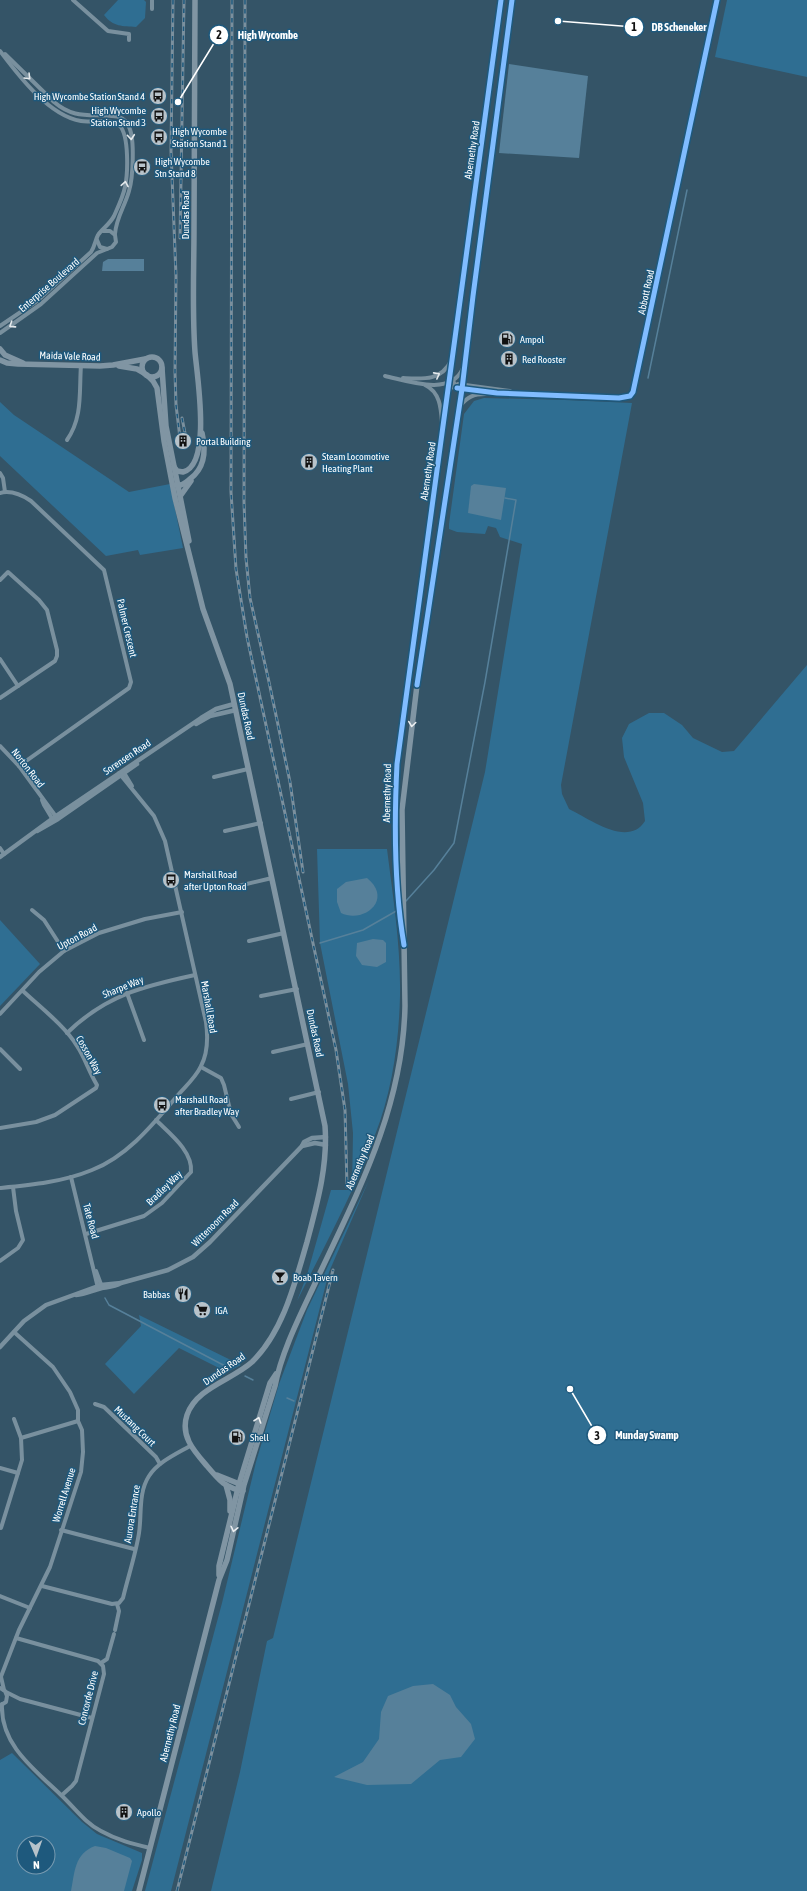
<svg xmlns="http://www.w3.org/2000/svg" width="807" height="1891" font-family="'Asap Condensed',sans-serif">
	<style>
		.green { fill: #2f6e92; fill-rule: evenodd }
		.water { fill: #56809a }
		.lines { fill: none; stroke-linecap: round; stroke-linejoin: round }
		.stream { stroke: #56809a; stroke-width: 1.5 }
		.minor { stroke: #79909e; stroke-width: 4 }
		.tertiary { stroke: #79909e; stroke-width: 4.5 }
		.secondary { stroke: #8095a3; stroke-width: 5.5 }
		.rail-casing { stroke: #7b909e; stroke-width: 3 }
		.rail { stroke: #1e597d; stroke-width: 1.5; stroke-dasharray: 4.5; stroke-linecap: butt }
		.cycleway-casing { stroke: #1e597d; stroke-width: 8 }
		.cycleway { stroke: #80bcff; stroke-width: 5 }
		.oneway { stroke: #e4e9ec }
		.oneway2 { stroke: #eceff1 }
		.labels { text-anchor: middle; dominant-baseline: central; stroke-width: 3; stroke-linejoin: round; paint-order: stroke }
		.poi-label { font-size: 10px; fill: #fff; stroke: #1e597d; text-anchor: start }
		.street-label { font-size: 10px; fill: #fff; stroke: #1e597d }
		.leader { fill: none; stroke: #fff; stroke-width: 1.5 }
		.callout-dot { fill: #fff; stroke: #1e597d; stroke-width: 1.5 }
		.mark-label { font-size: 12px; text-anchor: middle; font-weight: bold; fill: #111 }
		.callout-label { font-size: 11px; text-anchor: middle; font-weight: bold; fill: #fff; stroke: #1e597d; stroke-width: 3; stroke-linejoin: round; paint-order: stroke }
	</style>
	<rect width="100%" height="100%" fill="#345467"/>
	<g class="green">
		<path d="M118,0H144L146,2L145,18L136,27C123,26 113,27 104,15Z"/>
		<path d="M727,0H807V77L715,57Z"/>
		<path d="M484,398L565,400L632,403L561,785L562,794L569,809C590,819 628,848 645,821L643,803L624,757L622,738L629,724L649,713H664L682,725L693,738L722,752L734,751L807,665V1891H211L240,1772L267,1641L273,1638L485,772L522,544L500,537L496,528L488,526L485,534L457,532L449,529V524L464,414L474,401Z"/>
		<path d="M0,402L14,415L129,492L170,484L183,548L140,555L138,550L106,556L0,456Z"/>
		<path d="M317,849H387C393,897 401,947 400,996C399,1042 392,1092 375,1135C354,1192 324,1247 297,1301L307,1275L331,1190H352L353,1133L348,1084L320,943Z"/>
		<path d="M0,920L40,964L0,1006Z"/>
		<path d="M369,1180L329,1272L171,1891H145L222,1603L256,1462L279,1384L307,1310Z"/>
		<path d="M139,1315L241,1365L227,1372L179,1348L134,1394L105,1364L141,1326Z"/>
		<path d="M12,1753L82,1822L97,1834L142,1853V1860L132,1891H0V1760ZM24,1843H48V1867H24Z"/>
	</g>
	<g class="water">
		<path d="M509,64L588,76L579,158L499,153Z"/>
		<path d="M108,259H144V271H102L103,262Z"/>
		<path d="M474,484L506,488L501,520L468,513L471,486Z"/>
		<path d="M367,878C394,900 363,924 341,913L337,902V889L346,882Z"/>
		<path d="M373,939L383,940L386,943V962L377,967L362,965L356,956L357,943Z"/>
		<path d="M433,1684L450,1695L456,1707L471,1724L475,1739L461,1757L440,1760L411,1784L367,1785L334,1777L363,1762L379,1739L381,1712L388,1696L413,1686Z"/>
		<path d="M95,1846L106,1848L130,1858L132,1861L124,1891H71C75,1872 74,1854 95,1846Z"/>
	</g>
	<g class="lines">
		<g class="stream">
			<path d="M648,378L687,190"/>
			<path d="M406,901L434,870L454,843L485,682L516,500L505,498"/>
			<path d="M320,943L363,930L398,910"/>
			<path d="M105,1298L109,1305L227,1367"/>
			<path d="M245,1376L253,1380"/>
			<path d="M287,1398L294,1401"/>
		</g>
		<g class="minor">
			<path d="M73,0L108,31L129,34V40"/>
			<path d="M152,9V0"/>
			<path d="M0,51C18,75 49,116 81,121C93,123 110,117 120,126C129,136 128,173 125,187C123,197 118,207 114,216C110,224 102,229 98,235C95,241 95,246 91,252L37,301L0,326"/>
			<path d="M5,54L54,102C74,119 89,114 112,116C120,116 126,120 129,127C135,139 133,178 129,191C125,206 116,218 115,234"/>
			<path d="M97,240L100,247L107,249"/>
			<path d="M0,333L41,304L97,253L112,247L116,242L115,235L110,231H103"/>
			<path d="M385,376C408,381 451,397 463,368"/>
			<path d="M451,376L455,385L462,389L497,393L619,398L630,396L633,392L717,0"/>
			<path d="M403,378C423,379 441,381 451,361"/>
			<path d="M425,385C440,392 441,408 442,423"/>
			<path d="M448,391L452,387L458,384L510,391"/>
			<path d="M460,406C467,397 474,394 485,394"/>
			<path d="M67,440C83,417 79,392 81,365"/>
			<path d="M0,473L3,478L5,492"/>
			<path d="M0,493C11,490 22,495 31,501L104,570L131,682L129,688L19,766"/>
			<path d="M0,580L8,572L39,600L47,610L57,650V656L55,661L0,698"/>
			<path d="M0,659L18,686"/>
			<path d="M0,746L19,766L57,818"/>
			<path d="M123,771L132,786"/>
			<path d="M214,777L248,769"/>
			<path d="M42,800L44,805L53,820"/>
			<path d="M225,831L261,823"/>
			<path d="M0,848L4,854"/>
			<path d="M238,886L272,878"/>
			<path d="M32,910L44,920L64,951"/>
			<path d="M249,941L284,933"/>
			<path d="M127,993L144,1040"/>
			<path d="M261,996L297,989"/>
			<path d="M0,1014L39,972L64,951L99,933L145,919L182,912"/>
			<path d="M67,1033C106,995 144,986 195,975"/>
			<path d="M0,1049L20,1069"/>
			<path d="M273,1052L308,1044"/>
			<path d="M201,1067L221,1078L224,1085L231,1114L239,1127"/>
			<path d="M291,1099L319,1092"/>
			<path d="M0,1128L36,1122L55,1115L96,1088L97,1085C89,1072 85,1058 77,1046C65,1026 40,1007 23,991"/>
			<path d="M71,1177L98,1288"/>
			<path d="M0,1188C31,1185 63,1182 92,1170C128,1156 154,1123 178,1095C186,1086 196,1077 201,1066C208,1053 208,1037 206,1022L165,841L154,816L119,773"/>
			<path d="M86,1234L144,1216L162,1203L191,1172C193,1151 169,1133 156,1120"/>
			<path d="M0,1261L18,1248L23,1240L16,1211L13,1187"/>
			<path d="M96,1271L102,1287"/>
			<path d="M95,1404L104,1407L156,1457L160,1464"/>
			<path d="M21,1438L78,1421"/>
			<path d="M0,1468L18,1473"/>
			<path d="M1,1528L22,1460L21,1438L14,1419"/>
			<path d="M61,1530L134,1549"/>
			<path d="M42,1586L112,1604L119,1603L123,1598C128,1577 136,1553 139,1533C142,1514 138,1493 149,1476C158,1462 176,1454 190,1446"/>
			<path d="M0,1596L30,1608"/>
			<path d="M115,1630L119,1611L117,1604"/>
			<path d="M16,1638L98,1661L103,1666L104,1674L76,1781L72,1786L62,1795"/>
			<path d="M101,1663L107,1659L114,1634"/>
			<path d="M1,1677L4,1690"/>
			<path d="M0,1679L19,1630L50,1567L81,1472L83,1452L82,1430L78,1421V1410L70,1392L53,1367L14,1332"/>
			<path d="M0,1688L5,1691L7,1696L6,1702L1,1705"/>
			<path d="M6,1692L20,1699L92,1718"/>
			<path d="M2,1704C0,1745 35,1770 61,1795C74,1807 85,1823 101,1831C117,1840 133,1844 150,1848"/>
		</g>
		<g class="tertiary">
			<path d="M196,724L210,716L236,710"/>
			<path d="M37,831L58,819L137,764"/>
			<path d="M0,857L56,816L201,718L216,709L234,704"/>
			<path d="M302,1146L315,1143L326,1145"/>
			<path d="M76,1295C86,1294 93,1290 102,1288C109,1287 115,1287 121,1283L168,1270L193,1257L210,1242L302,1146L304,1142L312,1138L326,1137"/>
			<path d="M0,1347L24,1321L46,1305L101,1285L121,1283"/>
		</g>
		<g class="secondary">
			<path d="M0,349L5,355L23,363"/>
			<circle cx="152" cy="367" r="10"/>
			<path d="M0,360L7,363L18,364L100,366L113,365L145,359"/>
			<path d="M119,366L137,369L144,373"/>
			<path d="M162,368L166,426L189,541"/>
			<path d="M147,375L153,381L157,388L164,441L175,498L203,609L230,684L325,1126C328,1166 317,1204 307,1242C295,1283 283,1332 252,1362C232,1380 196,1388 187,1415C180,1436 194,1451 207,1466C212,1472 217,1478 223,1483C229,1487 237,1490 243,1491"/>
			<path d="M174,467L177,471L183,472C212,465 197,376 195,352C192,311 194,269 194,228C194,152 195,76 195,0"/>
			<path d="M176,485C182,486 185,483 190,479C205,468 206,450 202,433"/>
			<path d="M181,495L191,481"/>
			<path d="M402,935L400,922L395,810L397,764L501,0"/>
			<path d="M217,1475L242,1485"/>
			<path d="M226,1485L230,1500V1511"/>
			<path d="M219,1575V1566L239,1484L270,1383L276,1374"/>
			<path d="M139,1891L219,1580L227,1560L244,1485L275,1386C282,1349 303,1310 318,1277C360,1188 403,1106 405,1006L402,810L417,685L462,389L473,296L512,0"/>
		</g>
		<g class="rail-casing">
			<g id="rail">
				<path d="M173,0L171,151L176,276L175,372L176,405L180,438"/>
				<path d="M232,0L231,492L236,569L247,637L336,1050L345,1110L347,1187"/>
				<path d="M245,0L244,502L246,558L250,598L269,682L290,782L303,872"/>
				<path d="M180,238L184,0"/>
				<path d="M182,418L186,438"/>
				<path d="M177,1891L333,1270"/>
			</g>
		</g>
		<use href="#rail" class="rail"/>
		<g class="cycleway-casing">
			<g id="cycleway">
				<path d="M457,388L497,393L619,398L630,396L633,392L717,0"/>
				<path d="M417,685L462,389L473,296L512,0"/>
				<path d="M404,945C394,887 394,824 397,764L501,0"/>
			</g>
		</g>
		<use href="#cycleway" class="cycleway"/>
	</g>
	<defs><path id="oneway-chevron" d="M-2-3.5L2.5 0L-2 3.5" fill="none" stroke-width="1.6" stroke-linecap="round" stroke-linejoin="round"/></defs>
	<g class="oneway">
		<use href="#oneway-chevron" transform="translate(28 77) rotate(45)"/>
		<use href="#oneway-chevron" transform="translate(131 137) rotate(85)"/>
		<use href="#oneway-chevron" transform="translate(125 184) rotate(-80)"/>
		<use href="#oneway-chevron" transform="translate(12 325) rotate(147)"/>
		<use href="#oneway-chevron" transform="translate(437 375) rotate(-28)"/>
	</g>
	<g class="oneway2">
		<use href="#oneway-chevron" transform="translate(412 724) rotate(98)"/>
		<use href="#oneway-chevron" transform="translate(258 1420) rotate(-71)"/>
		<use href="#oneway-chevron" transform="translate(234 1529) rotate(103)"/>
	</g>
	<defs>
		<g id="bus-disc" transform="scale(0.9)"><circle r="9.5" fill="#b8c3ca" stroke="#1e597d"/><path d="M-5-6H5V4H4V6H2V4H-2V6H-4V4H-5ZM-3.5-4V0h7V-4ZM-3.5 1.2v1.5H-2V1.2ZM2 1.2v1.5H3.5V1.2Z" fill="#111"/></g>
		<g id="fuel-disc" transform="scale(0.9)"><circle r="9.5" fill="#b8c3ca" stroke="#1e597d"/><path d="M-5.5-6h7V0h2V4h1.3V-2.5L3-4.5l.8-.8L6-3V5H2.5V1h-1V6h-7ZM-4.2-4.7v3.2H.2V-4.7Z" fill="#111"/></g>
		<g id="building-disc" transform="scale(0.9)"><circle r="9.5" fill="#b8c3ca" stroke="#1e597d"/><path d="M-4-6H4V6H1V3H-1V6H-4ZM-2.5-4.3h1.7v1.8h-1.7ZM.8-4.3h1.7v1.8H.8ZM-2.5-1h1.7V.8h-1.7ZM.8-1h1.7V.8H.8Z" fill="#111"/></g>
		<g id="bar-disc" transform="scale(0.9)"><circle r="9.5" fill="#b8c3ca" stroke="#1e597d"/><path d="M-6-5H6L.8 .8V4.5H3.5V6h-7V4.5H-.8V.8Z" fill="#111"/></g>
		<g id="restaurant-disc" transform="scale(0.9)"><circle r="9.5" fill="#b8c3ca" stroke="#1e597d"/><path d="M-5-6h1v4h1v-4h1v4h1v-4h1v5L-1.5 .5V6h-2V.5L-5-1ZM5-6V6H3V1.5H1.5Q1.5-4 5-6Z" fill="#111"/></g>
		<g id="supermarket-disc" transform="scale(0.9)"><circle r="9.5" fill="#b8c3ca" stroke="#1e597d"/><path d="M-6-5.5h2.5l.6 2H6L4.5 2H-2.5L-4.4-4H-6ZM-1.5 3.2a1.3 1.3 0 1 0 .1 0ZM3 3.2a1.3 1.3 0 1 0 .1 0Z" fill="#111"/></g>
	</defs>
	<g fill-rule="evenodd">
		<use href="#bus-disc" x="158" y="96"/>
		<use href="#bus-disc" x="159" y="116"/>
		<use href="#bus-disc" x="159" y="137"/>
		<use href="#bus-disc" x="142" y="167"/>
		<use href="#fuel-disc" x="507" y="339"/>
		<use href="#building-disc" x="509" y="359"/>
		<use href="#building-disc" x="183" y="441"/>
		<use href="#building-disc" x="309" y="462"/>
		<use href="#bus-disc" x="171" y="880"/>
		<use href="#bus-disc" x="162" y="1105"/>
		<use href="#bar-disc" x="280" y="1277"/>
		<use href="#restaurant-disc" x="183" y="1294"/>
		<use href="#supermarket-disc" x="202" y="1310"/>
		<use href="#fuel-disc" x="237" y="1437"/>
		<use href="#building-disc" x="124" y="1812"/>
	</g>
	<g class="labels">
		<g class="poi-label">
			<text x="145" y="96" text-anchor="end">High Wycombe Station Stand 4</text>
			<text x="146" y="110" text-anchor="end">High Wycombe<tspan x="146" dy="12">Station Stand 3</tspan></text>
			<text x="172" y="131">High Wycombe<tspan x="172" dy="12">Station Stand 1</tspan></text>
			<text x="155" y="161">High Wycombe<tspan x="155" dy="12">Stn Stand 8</tspan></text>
			<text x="520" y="339">Ampol</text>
			<text x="522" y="359">Red Rooster</text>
			<text x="196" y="441">Portal Building</text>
			<text x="322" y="456">Steam Locomotive<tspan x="322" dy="12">Heating Plant</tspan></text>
			<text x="184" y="874">Marshall Road<tspan x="184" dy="12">after Upton Road</tspan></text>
			<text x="175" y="1099">Marshall Road<tspan x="175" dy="12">after Bradley Way</tspan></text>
			<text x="293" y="1277">Boab Tavern</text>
			<text x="170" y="1294" text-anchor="end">Babbas</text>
			<text x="215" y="1310">IGA</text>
			<text x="250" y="1437">Shell</text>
			<text x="137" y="1812">Apollo</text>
		</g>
		<g class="street-label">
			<text transform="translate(472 150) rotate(-82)">Abernethy Road</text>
			<text transform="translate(185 215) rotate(-90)">Dundas Road</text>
			<text transform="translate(49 285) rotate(-41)">Enterprise Boulevard</text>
			<text transform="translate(646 292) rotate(-78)">Abbott Road</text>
			<text transform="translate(70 356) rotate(2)">Maida Vale Road</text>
			<text transform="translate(428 471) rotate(-82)">Abernethy Road</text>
			<text transform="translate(127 628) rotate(77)">Palmer Crescent</text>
			<text transform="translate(246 716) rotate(78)">Dundas Road</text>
			<text transform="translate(127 757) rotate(-34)">Sorensen Road</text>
			<text transform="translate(28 768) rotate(52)">Norton Road</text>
			<text transform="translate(387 793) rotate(-89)">Abernethy Road</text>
			<text transform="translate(77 937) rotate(-28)">Upton Road</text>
			<text transform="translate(123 987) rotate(-22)">Sharpe Way</text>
			<text transform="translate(209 1007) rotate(80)">Marshall Road</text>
			<text transform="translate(315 1033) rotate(78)">Dundas Road</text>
			<text transform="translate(89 1055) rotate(61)">Cosson Way</text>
			<text transform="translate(360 1162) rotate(-67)">Abernethy Road</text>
			<text transform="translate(164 1188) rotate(-44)">Bradley Way</text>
			<text transform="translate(91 1221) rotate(75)">Tate Road</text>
			<text transform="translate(215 1223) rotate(-45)">Wittenoom Road</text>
			<text transform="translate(224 1369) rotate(-35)">Dundas Road</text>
			<text transform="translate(135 1426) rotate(44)">Mustang Court</text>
			<text transform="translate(64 1495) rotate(-73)">Worrell Avenue</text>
			<text transform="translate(132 1514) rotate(-81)">Aurora Entrance</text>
			<text transform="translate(88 1698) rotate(-76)">Concorde Drive</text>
			<text transform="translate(170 1733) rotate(-76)">Abernethy Road</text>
		</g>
	</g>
	<path class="leader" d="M558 21L634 27M178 102L219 35M570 1389L597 1435"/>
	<g class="callout-dot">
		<circle cx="558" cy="21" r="4"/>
		<circle cx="178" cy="102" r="4"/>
		<circle cx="570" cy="1389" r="4"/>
		<circle cx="634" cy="27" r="10"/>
		<circle cx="219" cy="35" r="10"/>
		<circle cx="597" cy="1435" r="10"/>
	</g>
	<g class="mark-label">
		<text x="634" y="31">1</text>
		<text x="219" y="39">2</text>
		<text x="597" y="1440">3</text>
	</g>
	<g class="callout-label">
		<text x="679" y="31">DB Scheneker</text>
		<text x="268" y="39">High Wycombe</text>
		<text x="647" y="1439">Munday Swamp</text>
	</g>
	<g transform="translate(36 1855) rotate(178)"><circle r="19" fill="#1e597d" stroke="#789bb1"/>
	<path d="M0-3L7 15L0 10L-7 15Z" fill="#b8c3ca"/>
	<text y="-6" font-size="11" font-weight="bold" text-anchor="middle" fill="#ffffff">N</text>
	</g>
</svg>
